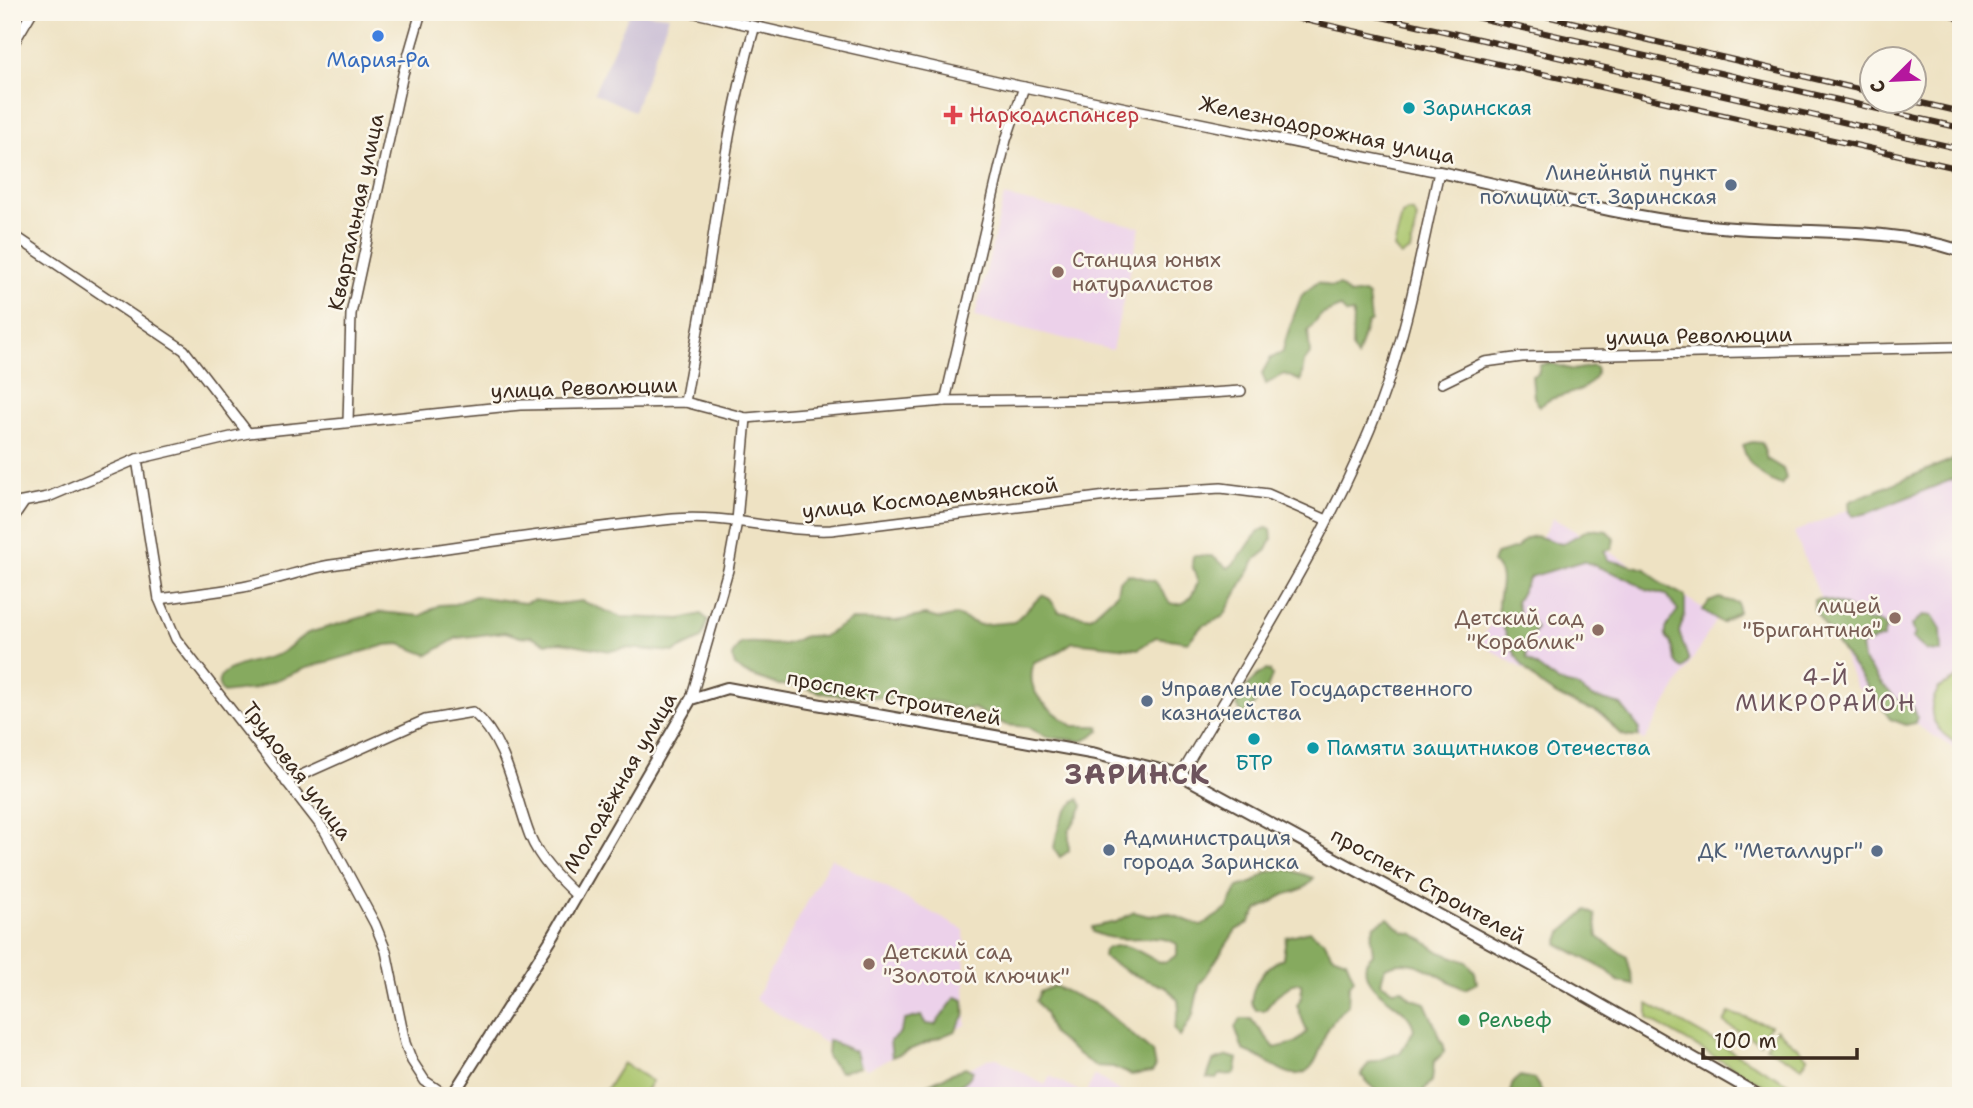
<svg xmlns="http://www.w3.org/2000/svg" width="1973" height="1108" font-family="'Shantell Sans',sans-serif">
	<style>
		.built { fill: #ecd1ea }
		.industrial { fill: #cbbfd5 }
		.green { fill: #a9c46a; stroke: #727744; stroke-width: 2 }
		.forest { fill: #86aa5e; stroke: #606a3e; stroke-width: 2 }
		.lines { fill: none; stroke-linecap: round; stroke-linejoin: round }
		.minor-casing { stroke: #564637; stroke-width: 12 }
		.tertiary-casing { stroke: #564637; stroke-width: 14 }
		.minor { stroke: #fff; stroke-width: 9 }
		.tertiary { stroke: #fff; stroke-width: 10 }
		.rail-casing { stroke: #3b2a1e; stroke-width: 6 }
		.rail { stroke: #fbf7ec; stroke-width: 3.5; stroke-dasharray: 10; stroke-linecap: butt }
		.shop-dot { fill: #3f7fe0; stroke: #fbf7ec; stroke-width: 2.5 }
		.culture-dot { fill: #0f9aa8; stroke: #fbf7ec; stroke-width: 2.5 }
		.health-dot { fill: #e0444e; stroke: #fbf7ec; stroke-width: 2.5 }
		.service-dot { fill: #5c6f8a; stroke: #fbf7ec; stroke-width: 2.5 }
		.education-dot { fill: #8d6e63; stroke: #fbf7ec; stroke-width: 2.5 }
		.leisure-dot { fill: #2e9e5b; stroke: #fbf7ec; stroke-width: 2.5 }
		.labels { text-anchor: middle; dominant-baseline: central; stroke-width: 5; stroke-linejoin: round; paint-order: stroke }
		.shop-label { font-size: 21px; fill: #366cbe; stroke: #fbf7ec }
		.culture-label { font-size: 21px; fill: #0d838f; stroke: #fbf7ec; text-anchor: start }
		.health-label { font-size: 21px; fill: #be3a42; stroke: #fbf7ec; text-anchor: start }
		.street-label { font-size: 21px; fill: #3b2a1e; stroke: #fbf7ec }
		.service-label { font-size: 21px; fill: #4e5e75; stroke: #fbf7ec; text-anchor: end }
		.education-label { font-size: 21px; fill: #785e54; stroke: #fbf7ec; text-anchor: start }
		.leisure-label { font-size: 21px; fill: #27864d; stroke: #fbf7ec; text-anchor: start }
		.neighbourhood-label { font-size: 23px; letter-spacing: 2px; fill: #6e545d; stroke: #fbf7ec }
		.district-label { font-size: 28px; font-weight: bold; letter-spacing: 2px; fill: #6e545d; stroke: #fbf7ec }
	</style>
	<rect width="100%" height="100%" fill="#fbf7ec"/>
	<filter id="ink" filterUnits="userSpaceOnUse"><feTurbulence type="fractalNoise" baseFrequency=".0143" numOctaves="2"/><feDisplacementMap in="SourceGraphic" scale="14" xChannelSelector="R" yChannelSelector="G"/><feConvolveMatrix kernelMatrix="1 2 1 2 8 2 1 2 1" color-interpolation-filters="sRGB"/></filter>
	<filter id="wash" filterUnits="userSpaceOnUse"><feTurbulence type="fractalNoise" baseFrequency=".00686" numOctaves="4" result="noise"/><feDisplacementMap in="SourceGraphic" scale="28" xChannelSelector="R" yChannelSelector="G"/><feGaussianBlur stdDeviation="1.57" result="paint"/><feColorMatrix in="noise" values="0 0 0 0 0 0 0 0 0 0 0 0 0 0 0 0 0 1.4 0 .05"/><feComposite in="paint" operator="in"/></filter>
	<g filter="url(#wash)">
		<rect width="100%" height="100%" fill="#eee2c3"/>
		<g class="built">
			<path d="M1004,196L1140,227L1112,350L975,317Z"/>
			<path d="M1961,463V753L1856,687L1794,532Z"/>
			<path d="M1553,518L1718,617L1644,741L1479,643Z"/>
			<path d="M831,858L964,930L966,1025L867,1069L755,999Z"/>
			<path d="M997,1058L1045,1085L1050,1076L1085,1094L1095,1075L1127,1096H911L988,1059Z"/>
		</g>
		<path class="industrial" d="M630,12L669,16L634,111L594,93Z"/>
		<g class="green">
			<path d="M1407,211L1413,212L1417,218L1410,251L1401,256L1394,248L1402,215Z"/>
			<path d="M1961,676V746C1937,733 1922,715 1939,688Z"/>
			<path d="M1648,1004L1807,1094V1096H1783L1648,1019Z"/>
			<path d="M1729,1013L1770,1025L1760,1043L1724,1023Z"/>
			<path d="M1776,1029L1808,1057L1802,1067L1766,1047Z"/>
			<path d="M623,1063L652,1081L643,1096H609L604,1093Z"/>
		</g>
		<g class="forest">
			<path d="M1318,282L1332,287L1339,285L1350,295L1364,293L1368,296L1371,321L1367,324L1357,357L1352,349L1353,313L1347,314L1340,307L1321,315L1308,331L1310,354L1304,362L1301,381L1284,374L1266,384L1262,373L1270,359L1283,352C1283,342 1297,308 1301,297C1303,292 1313,287 1318,282Z"/>
			<path d="M1550,363L1573,370L1593,366L1597,369C1595,389 1569,394 1554,398C1548,399 1545,404 1539,406L1534,397L1532,376L1538,374L1540,365Z"/>
			<path d="M1752,442L1762,443L1767,459L1783,469L1786,478L1781,485C1764,479 1745,464 1743,445Z"/>
			<path d="M1961,456V476L1868,513L1853,516L1850,513L1849,502L1853,500Z"/>
			<path d="M1266,528L1271,529L1272,539L1267,550L1256,559L1223,617L1202,626L1188,642L1156,637L1138,649L1073,642L1055,654L1034,662C1023,694 1049,709 1073,726H1098L1100,731L1082,741L1047,737L1028,727L1006,725L973,708L958,709L940,702L827,694L799,686L778,685L745,673L735,666L732,656L740,644C756,640 769,646 785,644C802,641 796,633 822,637L851,620L896,621L925,615L940,619L956,615L980,625L1014,622L1042,595L1050,599L1059,612L1091,617L1117,593L1119,581L1128,574L1155,581L1170,603C1187,608 1193,595 1198,582L1192,565L1193,556H1212L1228,568C1246,557 1250,534 1266,528Z"/>
			<path d="M1589,529L1607,531L1614,539L1612,549L1604,551L1608,560L1646,569L1660,583L1685,596V614L1679,632L1689,661L1683,669C1671,661 1676,656 1672,645C1671,639 1667,641 1666,635C1664,626 1673,617 1678,610L1666,595L1646,590L1629,579L1583,561L1530,577L1516,602L1521,620L1530,619L1536,628L1532,636L1524,641L1527,659L1558,682L1576,686L1592,697L1621,705L1639,728L1638,737C1611,739 1614,717 1595,711C1552,698 1521,677 1506,634C1503,626 1498,616 1498,608C1497,591 1508,578 1493,563L1496,554L1517,548C1530,527 1544,540 1562,544Z"/>
			<path d="M475,596L524,603L534,600L558,604L582,601L621,617L681,619L701,614L708,620L701,639L674,652L625,648L610,651L562,642L546,643L531,636L520,637L505,632L457,638L428,655L400,644L386,645L306,668L253,689L223,693C201,665 269,661 281,653C291,647 297,639 308,633L380,612L420,616L439,605L455,604Z"/>
			<path d="M1719,598L1738,603V612L1722,623L1703,610L1709,602Z"/>
			<path d="M1820,599C1839,602 1852,608 1866,621L1876,620L1886,627L1883,638L1861,645L1863,660L1881,683L1896,699L1913,708L1917,717L1915,723L1906,725L1890,719L1814,610V600Z"/>
			<path d="M1923,615L1933,616L1941,629L1942,652L1927,651L1912,638L1915,635L1912,625Z"/>
			<path d="M1266,670L1270,671L1272,676L1266,691L1243,717L1237,705C1243,691 1252,677 1266,670Z"/>
			<path d="M1079,799L1083,806L1069,831V851L1060,857L1054,848C1057,829 1062,809 1079,799Z"/>
			<path d="M1287,869L1314,878C1306,890 1296,891 1284,895C1275,899 1269,906 1258,909L1249,923L1236,930L1199,986L1193,1015L1180,1037L1174,1029L1179,1009L1178,1000L1167,988L1130,973L1103,957L1104,950C1130,937 1141,957 1164,963L1177,955V944C1153,930 1123,947 1093,932L1092,927L1116,922L1134,912L1149,916L1168,913L1201,926L1227,909L1238,887L1254,882L1267,872Z"/>
			<path d="M1587,910L1595,915L1598,937L1627,957L1634,985L1619,982L1608,971L1558,944L1562,932Z"/>
			<path d="M1388,918L1404,932L1414,934L1440,952L1467,962L1475,972L1477,983L1465,989C1437,978 1416,953 1385,967L1381,983L1393,990L1402,989L1410,998L1425,1003L1444,1046V1052L1434,1062L1432,1081L1424,1090V1096H1381L1361,1075L1369,1063L1400,1053L1414,1030C1410,1001 1359,995 1366,962L1373,954L1371,937L1374,926Z"/>
			<path d="M1309,931L1324,941L1332,955L1346,960L1354,979L1349,986L1348,1005C1339,1012 1330,1024 1325,1035C1320,1049 1315,1077 1293,1074C1279,1072 1260,1055 1243,1050L1235,1027L1241,1019H1251L1275,1048L1295,1043L1307,1032L1297,1005L1302,996L1301,984L1296,982L1278,994L1265,1010H1256L1251,1002C1254,980 1264,968 1283,958L1286,937Z"/>
			<path d="M1054,986L1099,1006L1152,1052L1155,1068L1152,1072L1131,1075L1113,1067L1094,1066L1052,1034L1045,1013L1036,1001L1040,992Z"/>
			<path d="M956,997L964,1000L965,1015L955,1031L892,1057L890,1041L899,1034L905,1020L921,1016L926,1024L935,1025Z"/>
			<path d="M828,1040L856,1052L860,1067L840,1072L827,1057Z"/>
			<path d="M1228,1056L1238,1059L1235,1074L1220,1075L1216,1079L1207,1078L1213,1061Z"/>
			<path d="M965,1067L973,1071C965,1093 923,1096 903,1096Z"/>
			<path d="M1520,1076L1534,1079L1545,1096H1509L1513,1082Z"/>
		</g>
	</g>
	<g filter="url(#ink)">
		<g class="lines">
			<g class="minor-casing">
				<g id="minor">
					<path d="M691,12L1019,86L1439,172C1421,250 1408,330 1380,404C1330,535 1251,654 1181,775"/>
					<path d="M12,46L32,12"/>
					<path d="M12,234L184,350L248,433"/>
					<path d="M1442,383L1485,362L1522,357L1961,347"/>
					<path d="M945,401L1006,140L1024,87"/>
					<path d="M685,402C693,356 702,311 709,265C721,184 731,107 754,29"/>
					<path d="M348,422L351,314L403,74L421,12"/>
					<path d="M137,459L159,599L176,639L325,831L375,924L386,951L405,1043L412,1061L425,1081L447,1096"/>
					<path d="M12,504L48,497L137,459L248,433L520,405L685,402L746,418L945,401L1115,399L1241,391"/>
					<path d="M12,520L23,504"/>
					<path d="M159,599C187,595 216,592 243,587C273,581 301,570 331,565C445,548 558,531 673,519C726,514 778,532 831,530L1123,494L1221,488L1268,494L1327,520"/>
					<path d="M691,699L728,570L737,521L746,418"/>
					<path d="M286,782L425,720L473,712C508,742 514,795 530,836C540,860 558,878 577,896"/>
				</g>
			</g>
			<g class="tertiary-casing">
				<g id="tertiary">
					<path d="M1439,172C1526,190 1613,215 1701,225C1787,236 1878,223 1961,251"/>
					<path d="M452,1096L554,935L691,699L727,688L1096,754L1181,775L1535,967L1760,1096"/>
				</g>
			</g>
			<use href="#minor" class="minor"/>
			<use href="#tertiary" class="tertiary"/>
			<g class="rail-casing">
				<g id="rail">
					<path d="M1270,12L1961,169"/>
					<path d="M1360,12L1961,149"/>
					<path d="M1453,12L1961,128"/>
					<path d="M1529,12L1871,92"/>
					<path d="M1946,12L1961,20"/>
					<path d="M1913,101L1961,112"/>
				</g>
			</g>
			<use href="#rail" class="rail"/>
		</g>
	</g>
	<circle class="shop-dot" cx="378" cy="36" r="7"/>
	<g class="culture-dot">
		<circle cx="1409" cy="108" r="7"/>
		<circle cx="1254" cy="739" r="7"/>
		<circle cx="1313" cy="748" r="7"/>
	</g>
	<path class="health-dot" d="M949.5 104.5h7v7h7v7h-7v7h-7v-7h-7v-7h7z"/>
	<g class="service-dot">
		<circle cx="1731" cy="185" r="7"/>
		<circle cx="1147" cy="701" r="7"/>
		<circle cx="1109" cy="850" r="7"/>
		<circle cx="1877" cy="851" r="7"/>
	</g>
	<g class="education-dot">
		<circle cx="1058" cy="272" r="7"/>
		<circle cx="1895" cy="618" r="7"/>
		<circle cx="1598" cy="630" r="7"/>
		<circle cx="869" cy="964" r="7"/>
	</g>
	<circle class="leisure-dot" cx="1464" cy="1020" r="7"/>
	<g class="labels">
		<g class="shop-label">
			<text x="378" y="60">Мария-Ра</text>
		</g>
		<g class="culture-label">
			<text x="1423" y="108">Заринская</text>
			<text x="1327" y="748">Памяти защитников Отечества</text>
			<text x="1254" y="763" text-anchor="middle">БТР</text>
		</g>
		<g class="health-label">
			<text x="969" y="115">Наркодиспансер</text>
		</g>
		<g class="street-label">
			<text transform="translate(1327 130) rotate(12)">Железнодорожная улица</text>
			<text transform="translate(356 212) rotate(-78)">Квартальная улица</text>
			<text transform="translate(1699 336) rotate(-1)">улица Революции</text>
			<text transform="translate(584 388) rotate(-2)">улица Революции</text>
			<text transform="translate(930 498) rotate(-6)">улица Космодемьянской</text>
			<text transform="translate(894 698) rotate(11)">проспект Строителей</text>
			<text transform="translate(297 771) rotate(53)">Трудовая улица</text>
			<text transform="translate(620 783) rotate(-60)">Молодёжная улица</text>
			<text transform="translate(1428 886) rotate(29)">проспект Строителей</text>
		</g>
		<g class="service-label">
			<text x="1717" y="173">Линейный пункт<tspan x="1717" dy="24">полиции ст. Заринская</tspan></text>
			<text x="1161" y="689" text-anchor="start">Управление Государственного<tspan x="1161" dy="24">казначейства</tspan></text>
			<text x="1123" y="838" text-anchor="start">Администрация<tspan x="1123" dy="24">города Заринска</tspan></text>
			<text x="1863" y="851">ДК "Металлург"</text>
		</g>
		<g class="education-label">
			<text x="1072" y="260">Станция юных<tspan x="1072" dy="24">натуралистов</tspan></text>
			<text x="1881" y="606" text-anchor="end">лицей<tspan x="1881" dy="24">"Бригантина"</tspan></text>
			<text x="1584" y="618" text-anchor="end">Детский сад<tspan x="1584" dy="24">"Кораблик"</tspan></text>
			<text x="883" y="952">Детский сад<tspan x="883" dy="24">"Золотой ключик"</tspan></text>
		</g>
		<g class="leisure-label">
			<text x="1478" y="1020">Рельеф</text>
		</g>
		<g class="neighbourhood-label">
			<text x="1826" y="677">4-Й<tspan x="1826" dy="26">МИКРОРАЙОН</tspan></text>
		</g>
		<g class="district-label">
			<text x="1138" y="774">ЗАРИНСК</text>
		</g>
	</g>
	<rect width="1973" height="1108" fill="none" stroke="#fbf7ec" stroke-width="42"/>
	<g transform="translate(1893 80) rotate(246)"><circle r="33" fill="#fbf7ec" stroke="#aea59a" stroke-width="2"/>
	<path d="M0-5L12 26L0 18L-12 26Z" fill="#b5179e"/>
	<text y="-10" font-size="19" font-weight="bold" text-anchor="middle" fill="#3b2a1e">С</text>
	</g>
	<path d="M1703 1048v10h154v-10" fill="none" stroke="#3b2a1e" stroke-width="3.5"/>
	<text x="1714" y="1048" font-size="21" fill="#3b2a1e" stroke="#fbf7ec" stroke-width="5" paint-order="stroke">100 m</text>
</svg>
